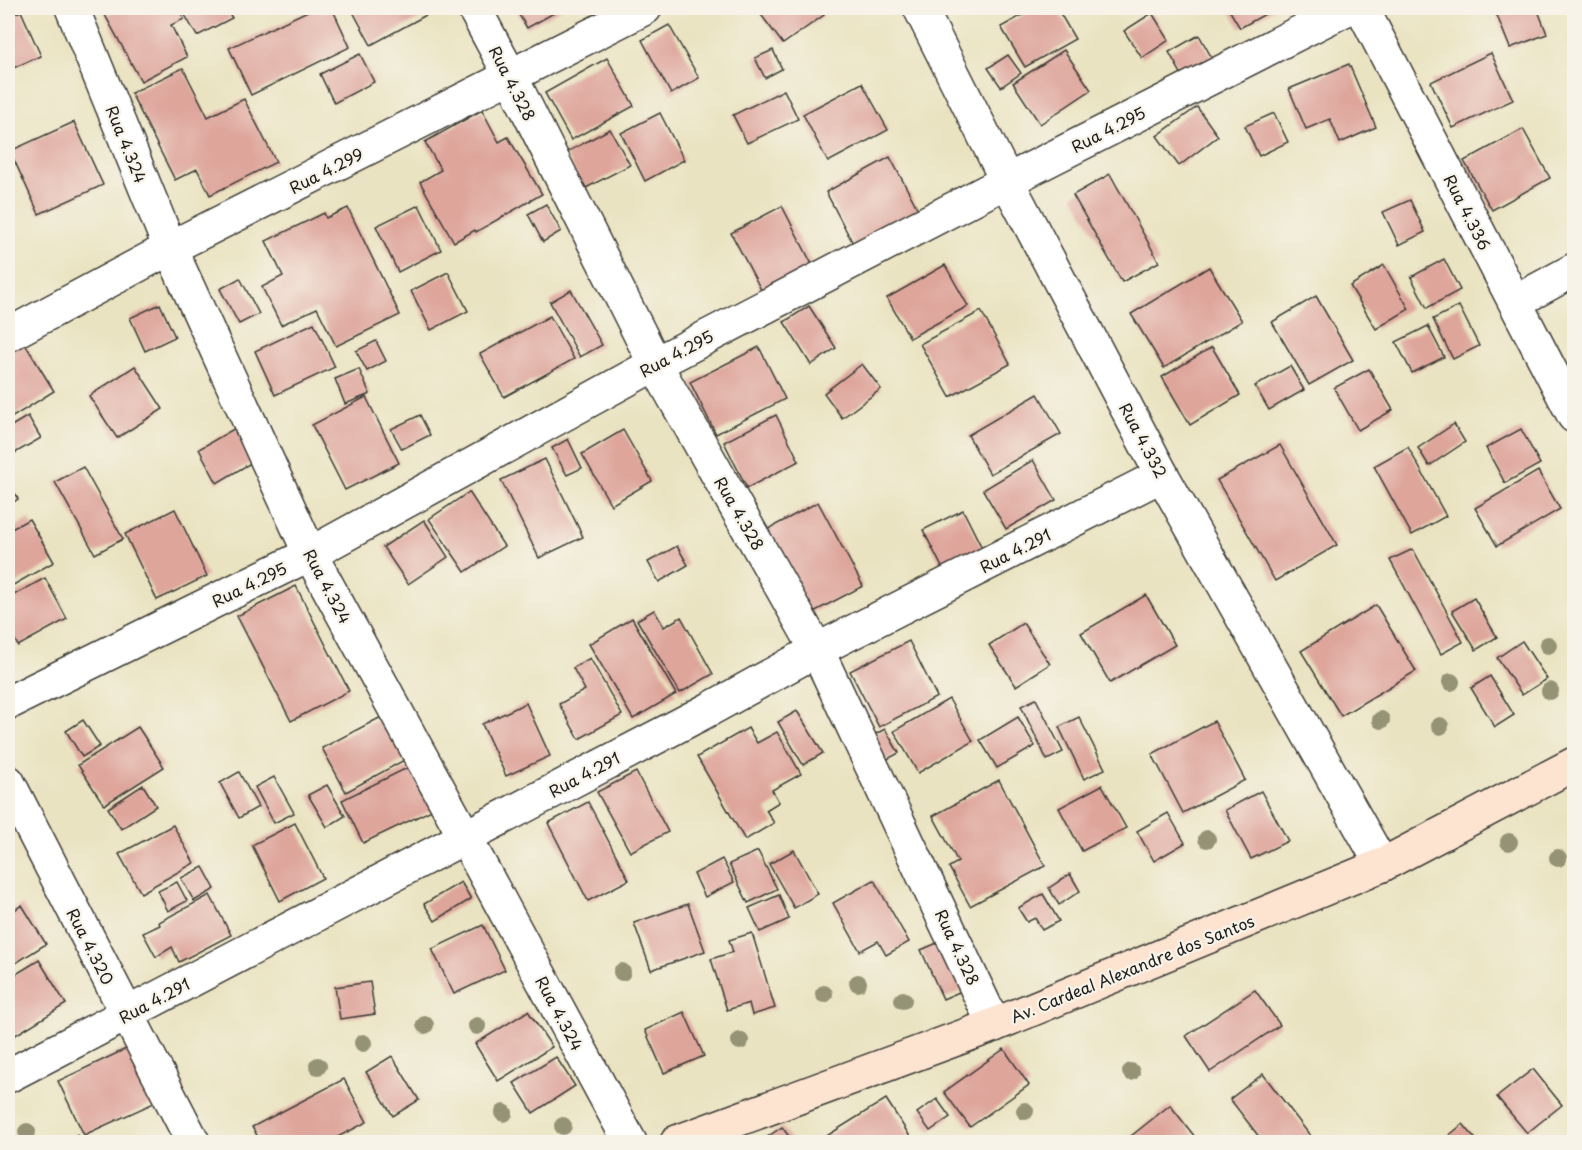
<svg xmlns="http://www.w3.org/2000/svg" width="1582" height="1150" font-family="'Playpen Sans',sans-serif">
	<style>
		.building { fill: #dea59b }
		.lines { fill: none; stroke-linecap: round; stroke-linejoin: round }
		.street-casing { stroke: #3b3a35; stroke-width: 36 }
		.secondary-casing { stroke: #3b3a35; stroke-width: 36 }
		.street { stroke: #fff; stroke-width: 33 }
		.secondary { stroke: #fde4d1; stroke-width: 33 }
		.tree { fill: #949375 }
		.labels { text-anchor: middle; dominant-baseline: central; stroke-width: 4.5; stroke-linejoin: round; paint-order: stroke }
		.street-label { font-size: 16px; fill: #1c1c1c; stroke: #f7f3e8 }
	</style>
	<rect width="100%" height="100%" fill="#f7f3e8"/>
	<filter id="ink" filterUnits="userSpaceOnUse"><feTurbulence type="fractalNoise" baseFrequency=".0167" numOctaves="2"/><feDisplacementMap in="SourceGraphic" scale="12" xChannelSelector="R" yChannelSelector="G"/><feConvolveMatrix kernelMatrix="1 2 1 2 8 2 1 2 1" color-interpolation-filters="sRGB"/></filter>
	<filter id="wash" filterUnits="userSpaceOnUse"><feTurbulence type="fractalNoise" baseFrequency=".008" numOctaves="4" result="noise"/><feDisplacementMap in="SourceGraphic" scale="24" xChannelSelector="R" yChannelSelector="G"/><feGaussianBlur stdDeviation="1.35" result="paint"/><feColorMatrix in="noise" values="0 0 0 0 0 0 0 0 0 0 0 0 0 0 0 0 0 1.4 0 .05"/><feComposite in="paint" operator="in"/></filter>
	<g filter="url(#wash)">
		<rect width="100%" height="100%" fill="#eae3c1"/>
		<g id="blocks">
			<g class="building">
				<path d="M120,8H178L184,19L171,25L187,57L141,81L105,15Z"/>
				<path d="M181,8H226L232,18L197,36Z"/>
				<path d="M314,8H332L350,47L251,95L229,48Z"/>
				<path d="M351,8H439L371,45Z"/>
				<path d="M515,8H563L527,28Z"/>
				<path d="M756,8H819L824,15L783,44Z"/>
				<path d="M1035,8H1057L1075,39L1025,67L1001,27Z"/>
				<path d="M1228,8H1276L1240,28Z"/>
				<path d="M1494,8H1537L1547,34L1510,48Z"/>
				<path d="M21,11L41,56L8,70V16Z"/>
				<path d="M1152,13L1169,40L1142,58L1124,31Z"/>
				<path d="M669,25L699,78L671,94L642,40Z"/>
				<path d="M1199,35L1213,60L1183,77L1169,52Z"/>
				<path d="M773,50L782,69L765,78L755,58Z"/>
				<path d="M1064,50L1091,90L1040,124L1013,83Z"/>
				<path d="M1491,53L1513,100L1453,128L1431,82Z"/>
				<path d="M360,54L374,82L334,103L320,74Z"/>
				<path d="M1008,55L1021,73L1001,87L988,68Z"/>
				<path d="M607,58L634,106L571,140L545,93Z"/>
				<path d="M1349,64L1376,127L1340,143L1330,119L1306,129L1289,89Z"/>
				<path d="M183,68L208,117L244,99L276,162L210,195L197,169L175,180L131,93Z"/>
				<path d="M862,83L888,130L828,162L803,114Z"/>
				<path d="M784,90L798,119L747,143L733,115Z"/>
				<path d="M1197,107L1218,136L1179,166L1157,136Z"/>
				<path d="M482,110L499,142L508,137L542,194L476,232L475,230L454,242L420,182L441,170L425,142Z"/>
				<path d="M660,113L684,160L645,181L621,133Z"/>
				<path d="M1274,113L1288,142L1259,156L1245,126Z"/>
				<path d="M74,122L103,185L39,214L10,151Z"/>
				<path d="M610,129L630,165L584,189L565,153Z"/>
				<path d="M1523,129L1550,178L1492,210L1464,161Z"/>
				<path d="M890,157L921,215L856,249L826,192Z"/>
				<path d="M1110,174L1159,262L1122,282L1073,195Z"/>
				<path d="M1410,200L1425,232L1399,245L1383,212Z"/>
				<path d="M546,204L561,231L543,242L528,214Z"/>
				<path d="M419,205L441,250L398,272L376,226Z"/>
				<path d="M782,206L817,274L767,301L731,233Z"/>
				<path d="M348,208L400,315L336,346L317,308L281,325L262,287L283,276L266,241L324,213L326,218Z"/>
				<path d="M1444,259L1460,290L1427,308L1411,277Z"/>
				<path d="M945,265L968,306L910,338L887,298Z"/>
				<path d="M1384,265L1409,309L1376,329L1350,286Z"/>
				<path d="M1209,267L1242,321L1164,368L1131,314Z"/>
				<path d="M448,272L468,311L431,330L411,291Z"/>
				<path d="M240,278L259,314L239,324L220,289Z"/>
				<path d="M571,290L602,345L580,357L550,302Z"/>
				<path d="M1316,296L1353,360L1309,385L1272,322Z"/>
				<path d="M160,304L175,337L145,351L130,318Z"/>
				<path d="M809,306L836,348L811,365L784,322Z"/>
				<path d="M1459,306L1479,346L1453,359L1433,319Z"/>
				<path d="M981,311L1010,364L950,397L920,344Z"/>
				<path d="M550,316L574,359L504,397L480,354Z"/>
				<path d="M314,323L335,367L275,395L255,351Z"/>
				<path d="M1428,326L1444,357L1412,373L1396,342Z"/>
				<path d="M22,339L54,391L8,420V348Z"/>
				<path d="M376,341L386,361L367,371L356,351Z"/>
				<path d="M759,347L785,399L716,434L690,382Z"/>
				<path d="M1212,347L1240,395L1190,425L1162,377Z"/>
				<path d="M862,364L881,389L842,418L824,393Z"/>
				<path d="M135,366L163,409L117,438L89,396Z"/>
				<path d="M1290,366L1304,390L1269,410L1255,386Z"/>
				<path d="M359,369L370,394L345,404L335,379Z"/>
				<path d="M1369,369L1393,410L1358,430L1334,388Z"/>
				<path d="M1038,394L1061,434L990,474L968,435Z"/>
				<path d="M366,397L399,463L345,490L312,425Z"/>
				<path d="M420,415L430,435L402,449L391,429Z"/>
				<path d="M776,415L799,461L747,488L724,442Z"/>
				<path d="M28,416L41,438L8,457V428Z"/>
				<path d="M1454,424L1465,442L1429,466L1418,448Z"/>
				<path d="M237,427L256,460L217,483L199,449Z"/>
				<path d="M1521,429L1540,464L1505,483L1486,448Z"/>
				<path d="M623,430L652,481L611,505L582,454Z"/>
				<path d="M568,439L582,468L567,475L552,448Z"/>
				<path d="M1280,445L1337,545L1275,581L1217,480Z"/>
				<path d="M1408,447L1446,516L1412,535L1374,466Z"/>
				<path d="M545,459L583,537L539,558L501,480Z"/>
				<path d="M1033,460L1056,500L1006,529L983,490Z"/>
				<path d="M83,467L123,539L95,554L55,482Z"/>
				<path d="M1538,471L1560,509L1497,546L1475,508Z"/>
				<path d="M8,482L18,499L8,506Z"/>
				<path d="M469,492L504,546L465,572L429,519Z"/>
				<path d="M818,502L863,586L804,617L759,534Z"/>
				<path d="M175,509L207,576L157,600L125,534Z"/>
				<path d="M963,510L985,554L945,573L923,530Z"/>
				<path d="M29,519L54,562L8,588V531Z"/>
				<path d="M424,520L448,557L408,584L383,547Z"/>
				<path d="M677,546L688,565L659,582L648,562Z"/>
				<path d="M1413,549L1463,642L1441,654L1390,560Z"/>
				<path d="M45,578L67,619L18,646L8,625V598Z"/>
				<path d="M296,586L349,691L291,721L237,616Z"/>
				<path d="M1146,595L1175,645L1110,683L1081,633Z"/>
				<path d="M1474,598L1497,637L1476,650L1452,611Z"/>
				<path d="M1376,605L1416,671L1341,716L1301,651Z"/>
				<path d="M654,610L664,627L681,617L713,674L680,693L637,620Z"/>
				<path d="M632,618L676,694L633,719L589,644Z"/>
				<path d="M1023,623L1050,664L1016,686L989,645Z"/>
				<path d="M909,641L937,697L879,727L850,671Z"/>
				<path d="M1522,641L1547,679L1522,695L1497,658Z"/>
				<path d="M590,658L622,715L579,739L559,704L585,690L573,668Z"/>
				<path d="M1490,676L1514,715L1495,727L1471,688Z"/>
				<path d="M949,699L973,741L918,773L894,731Z"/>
				<path d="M1036,699L1063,752L1047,760L1021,706Z"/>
				<path d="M526,703L550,756L506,776L482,724Z"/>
				<path d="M797,711L823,753L803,765L778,722Z"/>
				<path d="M385,715L408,758L346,792L322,748Z"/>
				<path d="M1018,717L1035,746L997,768L980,740Z"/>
				<path d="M1079,717L1105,769L1084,779L1059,727Z"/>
				<path d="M83,720L100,746L82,757L66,731Z"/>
				<path d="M1214,721L1245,780L1183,813L1152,754Z"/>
				<path d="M138,727L164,767L104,805L78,765Z"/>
				<path d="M748,728L757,743L777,732L801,774L772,790L779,802L766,810L774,823L745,840L697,757Z"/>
				<path d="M885,729L899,753L884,761L870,737Z"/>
				<path d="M413,765L434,809L363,843L342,800Z"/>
				<path d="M239,772L258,807L239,818L220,783Z"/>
				<path d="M636,772L668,832L630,852L597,792Z"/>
				<path d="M274,777L294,813L274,823L255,787Z"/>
				<path d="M999,780L1045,866L970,906L949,867L958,862L933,816Z"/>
				<path d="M143,785L156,806L121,829L108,808Z"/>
				<path d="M327,785L345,816L327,827L308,795Z"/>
				<path d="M1102,785L1126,828L1082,851L1059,808Z"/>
				<path d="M1261,791L1288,841L1251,859L1225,810Z"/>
				<path d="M588,802L629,880L588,901L548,823Z"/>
				<path d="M1168,813L1185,843L1154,861L1137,831Z"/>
				<path d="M295,823L323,878L280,901L252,845Z"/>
				<path d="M173,825L194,863L141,893L119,854Z"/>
				<path d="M794,850L818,894L794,908L769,864Z"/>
				<path d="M758,851L777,889L748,903L729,864Z"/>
				<path d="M722,859L734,882L705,897L694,874Z"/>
				<path d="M203,867L215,889L194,901L181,878Z"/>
				<path d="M1070,874L1080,891L1059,905L1049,888Z"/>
				<path d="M874,880L909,942L886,955L878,941L860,951L833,903Z"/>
				<path d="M177,882L187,901L168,911L158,891Z"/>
				<path d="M461,882L471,899L435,921L424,904Z"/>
				<path d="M1043,894L1059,921L1042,930L1035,918L1027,922L1018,908Z"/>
				<path d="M210,895L231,935L179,962L172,947L156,957L143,933L160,925L159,922Z"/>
				<path d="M779,895L789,919L760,932L749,908Z"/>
				<path d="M688,904L705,951L651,970L634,923Z"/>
				<path d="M22,905L46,944L8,968V914Z"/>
				<path d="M483,925L505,970L454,994L432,949Z"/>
				<path d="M752,933L775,1008L752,1015L749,1003L727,1010L711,959L733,952L729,940Z"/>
				<path d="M944,940L966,989L943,999L921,950Z"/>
				<path d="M39,960L66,1004L14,1036L8,1026V979Z"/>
				<path d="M370,982L375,1014L340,1019L335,987Z"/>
				<path d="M1255,990L1280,1025L1210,1072L1186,1036Z"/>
				<path d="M528,1011L552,1047L498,1081L475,1044Z"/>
				<path d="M684,1012L704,1056L664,1073L645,1030Z"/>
				<path d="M128,1048L154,1103L84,1135L58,1081Z"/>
				<path d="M1004,1049L1029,1085L970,1127L944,1092Z"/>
				<path d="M392,1056L419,1100L393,1116L366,1072Z"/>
				<path d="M556,1057L575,1086L533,1113L514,1083Z"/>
				<path d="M1533,1069L1562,1105L1527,1133L1497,1097Z"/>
				<path d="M1263,1074L1315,1142H1263L1230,1099Z"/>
				<path d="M344,1079L367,1122L328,1142H261L252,1127Z"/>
				<path d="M886,1099L913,1141L817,1142Z"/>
				<path d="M937,1099L950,1117L930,1131L917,1113Z"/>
				<path d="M1170,1105L1199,1142H1136L1131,1136Z"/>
				<path d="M1463,1124L1478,1142H1441Z"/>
				<path d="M782,1127L793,1142H760Z"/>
				<path d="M77,1135L81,1142H64Z"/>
			</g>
		</g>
	</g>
	<g filter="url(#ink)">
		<use href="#blocks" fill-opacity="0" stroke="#3b3a35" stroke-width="1.5"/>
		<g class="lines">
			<g class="street-casing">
				<g id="street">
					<path d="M72,8L170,248L310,554L465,837L630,1142"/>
					<path d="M474,8L511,77L655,364L817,650L994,1025"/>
					<path d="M920,8L1007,181L1162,475L1382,865"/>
					<path d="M1362,8L1574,416"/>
					<path d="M1515,302L1574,270"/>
					<path d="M8,335L170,248L645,8"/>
					<path d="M8,703L310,554L655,364L1007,181L1348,8"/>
					<path d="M8,782L193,1142"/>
					<path d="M8,1076L710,709L817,650L1162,475"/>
				</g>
			</g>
			<g class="secondary-casing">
				<path id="secondary" d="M677,1142L994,1025L1382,865L1574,764"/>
			</g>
			<use href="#street" class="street"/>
			<use href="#secondary" class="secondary"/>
		</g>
		<g class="tree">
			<circle cx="1548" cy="645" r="9"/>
			<circle cx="1451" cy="682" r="9"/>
			<circle cx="1550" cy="691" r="9"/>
			<circle cx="1381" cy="720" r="9"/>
			<circle cx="1440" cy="726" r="9"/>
			<circle cx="1207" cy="839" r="9"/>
			<circle cx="1509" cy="842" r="9"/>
			<circle cx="1558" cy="858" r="9"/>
			<circle cx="622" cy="972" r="9"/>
			<circle cx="858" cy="983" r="9"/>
			<circle cx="824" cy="994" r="9"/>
			<circle cx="903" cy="1000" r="9"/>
			<circle cx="425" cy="1025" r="9"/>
			<circle cx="477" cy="1026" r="9"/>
			<circle cx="740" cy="1041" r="9"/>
			<circle cx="363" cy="1043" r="9"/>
			<circle cx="318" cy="1066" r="9"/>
			<circle cx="1131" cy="1072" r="9"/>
			<circle cx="1025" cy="1111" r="9"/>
			<circle cx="504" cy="1113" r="9"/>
			<circle cx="563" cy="1126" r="9"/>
			<circle cx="27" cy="1132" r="9"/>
		</g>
	</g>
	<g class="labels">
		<g class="street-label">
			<text transform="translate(513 83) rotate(63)">Rua 4.328</text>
			<text transform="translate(1108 129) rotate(-27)">Rua 4.295</text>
			<text transform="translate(127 144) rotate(68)">Rua 4.324</text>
			<text transform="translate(326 170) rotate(-27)">Rua 4.299</text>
			<text transform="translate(1468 212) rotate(63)">Rua 4.336</text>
			<text transform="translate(676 353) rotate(-28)">Rua 4.295</text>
			<text transform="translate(1144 440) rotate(62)">Rua 4.332</text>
			<text transform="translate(740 513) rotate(60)">Rua 4.328</text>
			<text transform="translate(1015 550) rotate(-27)">Rua 4.291</text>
			<text transform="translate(249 584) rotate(-26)">Rua 4.295</text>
			<text transform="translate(328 586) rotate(62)">Rua 4.324</text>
			<text transform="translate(584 774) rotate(-28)">Rua 4.291</text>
			<text transform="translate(91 946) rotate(63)">Rua 4.320</text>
			<text transform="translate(958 947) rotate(65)">Rua 4.328</text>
			<text transform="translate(1132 968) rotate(-22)">Av. Cardeal Alexandre dos Santos</text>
			<text transform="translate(154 1000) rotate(-28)">Rua 4.291</text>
			<text transform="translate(560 1013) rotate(62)">Rua 4.324</text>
		</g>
	</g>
	<rect width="1582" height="1150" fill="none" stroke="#f7f3e8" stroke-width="30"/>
</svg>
